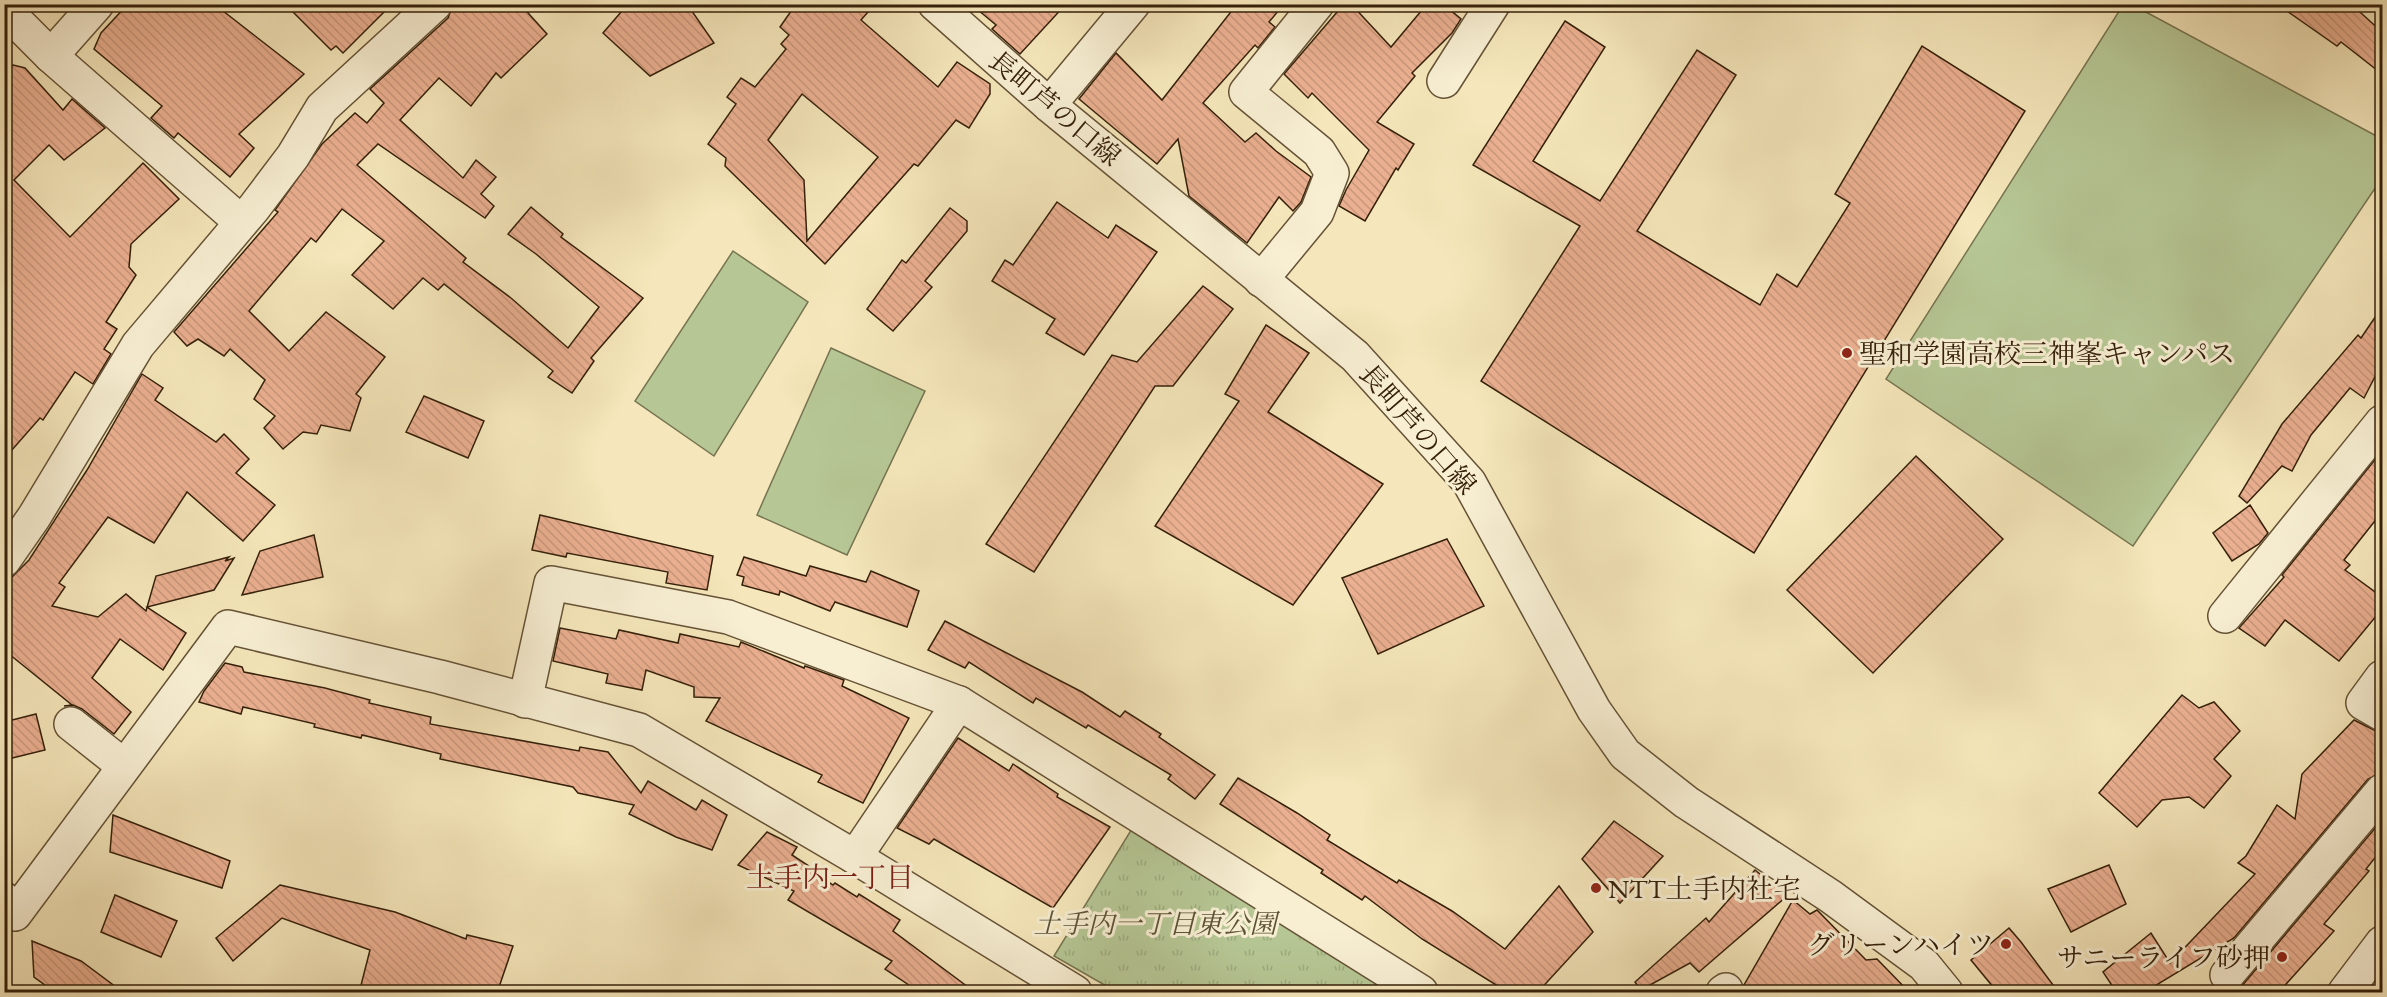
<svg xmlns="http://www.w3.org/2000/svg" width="2387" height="997" font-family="'EB Garamond','Noto Serif JP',serif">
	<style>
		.grass { fill: url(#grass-tufts); stroke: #767450; stroke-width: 1.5 }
		.pitch { fill: #b6c795; stroke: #767450; stroke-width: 1.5 }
		.building { fill: url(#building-back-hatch); stroke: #35200a; stroke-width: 1.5; fill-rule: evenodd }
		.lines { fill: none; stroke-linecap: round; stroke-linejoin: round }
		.street-casing { stroke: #655236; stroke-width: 36 }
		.street { stroke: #f8efd3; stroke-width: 33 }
		.poi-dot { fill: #8f2418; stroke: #f8efd3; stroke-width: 2 }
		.labels { text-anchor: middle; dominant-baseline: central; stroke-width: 6; stroke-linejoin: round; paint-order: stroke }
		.street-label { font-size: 27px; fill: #35200a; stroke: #f8efd3 }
		.poi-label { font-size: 27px; fill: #35200a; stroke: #f8efd3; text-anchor: start }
		.park-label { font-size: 27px; font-style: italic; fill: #5c5234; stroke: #f8efd3 }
		.neighbourhood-label { font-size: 28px; fill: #7a1f14; stroke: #f8efd3 }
	</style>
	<defs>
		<pattern id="grass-tufts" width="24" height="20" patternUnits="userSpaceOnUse" patternTransform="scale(1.5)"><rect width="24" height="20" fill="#b6c795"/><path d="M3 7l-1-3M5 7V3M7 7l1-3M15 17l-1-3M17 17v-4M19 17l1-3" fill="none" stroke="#9dab7f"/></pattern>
		<pattern id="building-back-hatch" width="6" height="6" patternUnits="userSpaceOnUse" patternTransform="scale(1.5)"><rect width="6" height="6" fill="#ebb091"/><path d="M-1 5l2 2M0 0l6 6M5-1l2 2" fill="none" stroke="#ca977c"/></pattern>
	</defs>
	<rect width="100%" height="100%" fill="#f5e7bb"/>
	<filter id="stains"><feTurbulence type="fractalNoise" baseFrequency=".00333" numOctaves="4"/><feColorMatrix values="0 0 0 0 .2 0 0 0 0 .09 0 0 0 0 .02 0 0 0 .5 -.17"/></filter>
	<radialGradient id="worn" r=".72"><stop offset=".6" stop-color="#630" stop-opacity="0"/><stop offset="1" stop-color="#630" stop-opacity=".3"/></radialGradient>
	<path class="grass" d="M1133,827L1396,992H1153L1108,987L1054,956Z"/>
	<g class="pitch">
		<path d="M2123,5H2133L2382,139V178L2133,546L1886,379Z"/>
		<path d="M733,251L808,302L714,456L635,401Z"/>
		<path d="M831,348L925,391L847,555L757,515Z"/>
	</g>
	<g class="building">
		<path d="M128,4H214L304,74L239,134L254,148L230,177L178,133L174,138L151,118L162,106L94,49L101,33Z"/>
		<path d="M285,4H392L343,53L336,46L331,50Z"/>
		<path d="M453,4H520L547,34L501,78L496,73L471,106L439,78L400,120L463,178L476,160L496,177L481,194L494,206L485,218L378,144L357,165L466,258L463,262L511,298L568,348L599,307L536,254L508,234L531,207L563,234L561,237L643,298L591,358L594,361L572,393L548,377L553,371L444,284L438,290L423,278L393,309L352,275L384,241L342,209L316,242L311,238L249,311L289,351L326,312L385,357L356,394L361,398L350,431L321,425L317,434L303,432L283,449L264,428L275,416L254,399L265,380L230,349L224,356L198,339L187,346L174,332L278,212L275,210L322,144L355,113L367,123L384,103L370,89L448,18Z"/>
		<path d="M628,4H687L714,43L650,76L603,33Z"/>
		<path d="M796,4H875L861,20L938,87L957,62L990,84V94L969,128L956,120L918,166L914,164L825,264L725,166L726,158L708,144L736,104L727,97L741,78L755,87L786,49L781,44L789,35L780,27ZM802,94L878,157L807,241L804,180L768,140Z"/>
		<path d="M971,4H1066L1020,54L992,29L996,25Z"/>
		<path d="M1237,4H1284L1269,22L1275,27L1258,48L1255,45L1203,103L1245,142L1256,133L1276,151L1311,177L1301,202L1293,211L1279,197L1247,243L1189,196L1178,139L1157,164L1079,99L1116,53L1162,100Z"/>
		<path d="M1344,4H1351L1391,47L1427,4H1443L1461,19L1452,33L1412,73L1415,76L1377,122L1414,144L1398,170L1396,168L1365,221L1339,206L1346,190L1369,150L1312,93L1308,98L1284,74Z"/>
		<path d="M2277,4H2351L2382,32V74L2341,42L2337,46Z"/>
		<path d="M1565,21L1605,47L1533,161L1600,201L1697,50L1736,75L1637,231L1760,305L1777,274L1797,287L1850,203L1835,194L1922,46L2025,111L1754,553L1481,381L1580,226L1473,165Z"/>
		<path d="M13,65L25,68L63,110L72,99L105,128L64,160L49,145L14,180L70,237L143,163L179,199L131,244L129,267L136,275L106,322L117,329L104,349L111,354L93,384L75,372L43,420L40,418L4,459V73Z"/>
		<path d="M1057,202L1108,238L1116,225L1157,252L1084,355L1046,333L1055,319L992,281L1005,260L1013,265Z"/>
		<path d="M950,208L967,221V231L925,281L932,287L893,331L867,309L902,260L906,263Z"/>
		<path d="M1203,286L1233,309L1173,386H1155L1034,572L986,544L1112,355L1137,362Z"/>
		<path d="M2382,307V363L2364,398L2350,388L2311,435L2292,471L2282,466L2247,503L2239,496L2282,424L2358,335L2361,338Z"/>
		<path d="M1266,325L1309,353L1268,412L1383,484L1293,605L1155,526L1239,401L1225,394Z"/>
		<path d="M142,374L163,388L155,400L216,442L224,434L249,459L236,473L275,505L243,541L187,492L154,543L108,517L59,583L65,587L52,606L98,617L126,594L146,611L156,576L229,557L225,561L234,558L214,590L147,607L186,633L163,670L120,639L92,678L131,712L114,734L82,709L73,705L64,706L72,705L4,650V578L12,577L29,560L87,470Z"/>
		<path d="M424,396L484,421L468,458L406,432Z"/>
		<path d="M2382,451V512L2344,560L2350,565L2345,570L2382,597V609L2339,661L2285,620L2265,646L2239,628L2284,577L2282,575Z"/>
		<path d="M1916,456L2003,539L1873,673L1787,590Z"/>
		<path d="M2250,505L2268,533L2259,544L2232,561L2213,533Z"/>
		<path d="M540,515L713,556L707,590L666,583L668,572L567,553L566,557L532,550Z"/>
		<path d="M314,535L323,577L242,595L260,551Z"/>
		<path d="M1447,539L1484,606L1378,654L1342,578Z"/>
		<path d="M744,557L806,576L810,566L866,582L871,571L919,591L907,627L835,602L830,611L780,591L779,595L742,585L744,577L737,575Z"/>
		<path d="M945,621L1082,692L1120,717L1125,711L1161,734L1159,737L1215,775L1195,799L1168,779L1171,775L1088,725L1086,728L1036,698L1033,703L969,662L965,668L928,650Z"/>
		<path d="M560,628L616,639L619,630L678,643L680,634L739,647L741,642L804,668L805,666L844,680L842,686L909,718L863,803L818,782L822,775L706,721L720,698L694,697V687L646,670L642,690L606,683L608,674L553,661Z"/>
		<path d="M225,663L242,667L244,672L325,688L370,700L369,703L431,717L430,724L579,751L580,747L608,752L641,793L648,781L696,810L702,800L727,815L712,850L676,837L629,814L634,805L578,793L573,787L440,759L441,754L362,735L361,738L314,727L315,724L243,707L241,714L199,702L204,691Z"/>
		<path d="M2182,695L2199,708L2214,702L2240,731L2214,759L2231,776L2204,808L2189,797L2162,800L2137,827L2099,793Z"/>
		<path d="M36,714L45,750L4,760V722Z"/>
		<path d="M2354,720L2382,734V773L2368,779L2234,938L2145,992L2133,988L2117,993L2103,972L2151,933L2170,963L2255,874L2238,863L2246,856L2277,805L2295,819L2302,774Z"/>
		<path d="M958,738L1009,771L1013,764L1058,794L1057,797L1110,827L1053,908L934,839L929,844L897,828Z"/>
		<path d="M1238,778L1297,813L1330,835L1327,840L1397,883L1399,880L1452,911L1505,949L1559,886L1593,932L1537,993H1509L1422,939L1365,896L1362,900L1321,873L1323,870L1220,804Z"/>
		<path d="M113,815L230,861L222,888L110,852Z"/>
		<path d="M2382,820V849L2366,869L2369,871L2324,924L2334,931L2278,993H2234L2241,987Z"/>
		<path d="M1614,821L1663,856L1620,903L1582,859Z"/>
		<path d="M767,832L797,847L792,855L824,876L823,878L833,885L835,883L857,897L859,894L900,920L893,931L976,993H921L885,969L892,961L788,900L794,891L738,865Z"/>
		<path d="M2109,865L2126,904L2071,932L2048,889Z"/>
		<path d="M1755,870L1787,896L1699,972L1690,963L1641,990L1635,982L1706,918L1709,922Z"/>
		<path d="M280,885L395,912L466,939L467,935L513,946L497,993H359L370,950L282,918L233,961L216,938Z"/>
		<path d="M115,895L177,921L161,957L101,932Z"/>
		<path d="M1793,900L1810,914L1817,910L1866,960L1877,959L1910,993H1744V985Z"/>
		<path d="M2009,928L2021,942L2059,993H1998L1971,960Z"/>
		<path d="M32,941L81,961L124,993H56L34,977Z"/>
	</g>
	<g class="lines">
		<g class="street-casing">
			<g id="street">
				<path d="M935,4L1049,105L1355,356L1469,482L1594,710L1625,754L1686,802L1830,896L1924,965L1946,992"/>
				<path d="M4,9L51,56L241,222"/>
				<path d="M51,56L97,4"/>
				<path d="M1444,81L1493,4"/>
				<path d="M1049,105L1133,4"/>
				<path d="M1261,280L1317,212L1332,173L1319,152L1246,92L1317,4"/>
				<path d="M4,560L34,517L138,345L253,209L293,156L322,108L435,4"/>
				<path d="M2225,616L2382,422"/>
				<path d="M2382,677L2363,703L2382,714"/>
				<path d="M525,701L551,583L728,617L959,703L1421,992"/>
				<path d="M71,724L124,766"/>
				<path d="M855,857L959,703"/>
				<path d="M4,899L15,914L228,627L440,677L639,730L855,857L1075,992"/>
				<path d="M2227,975L2382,791"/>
				<path d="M1723,992L1726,990"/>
				<path d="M2345,992L2382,943"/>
			</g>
		</g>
		<use href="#street" class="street"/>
	</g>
	<g class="poi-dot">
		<circle cx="1847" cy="353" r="6"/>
		<circle cx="1596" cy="888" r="6"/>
		<circle cx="2006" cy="944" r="6"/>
		<circle cx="2282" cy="957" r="6"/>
	</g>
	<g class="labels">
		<g class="street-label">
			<text transform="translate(1055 108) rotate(40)">長町芦の口線</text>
			<text transform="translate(1418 429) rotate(49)">長町芦の口線</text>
		</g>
		<g class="poi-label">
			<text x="1859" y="353">聖和学園高校三神峯キャンパス</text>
			<text x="1608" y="888">NTT土手内社宅</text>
			<text x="1994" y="944" text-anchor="end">グリーンハイツ</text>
			<text x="2270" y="957" text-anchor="end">サニーライフ砂押</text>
		</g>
		<g class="park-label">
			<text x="1155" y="923">土手内一丁目東公園</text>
		</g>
		<g class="neighbourhood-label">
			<text x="830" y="877">土手内一丁目</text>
		</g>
	</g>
	<rect width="2387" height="997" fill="none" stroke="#f5e7bb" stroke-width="24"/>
	<rect x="6" y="6" width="2375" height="985" fill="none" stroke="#35200a" stroke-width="3"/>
	<rect x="12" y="12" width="2363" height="973" fill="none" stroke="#35200a" stroke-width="1.5"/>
	<rect width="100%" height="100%" filter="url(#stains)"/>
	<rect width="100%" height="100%" fill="url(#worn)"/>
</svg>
